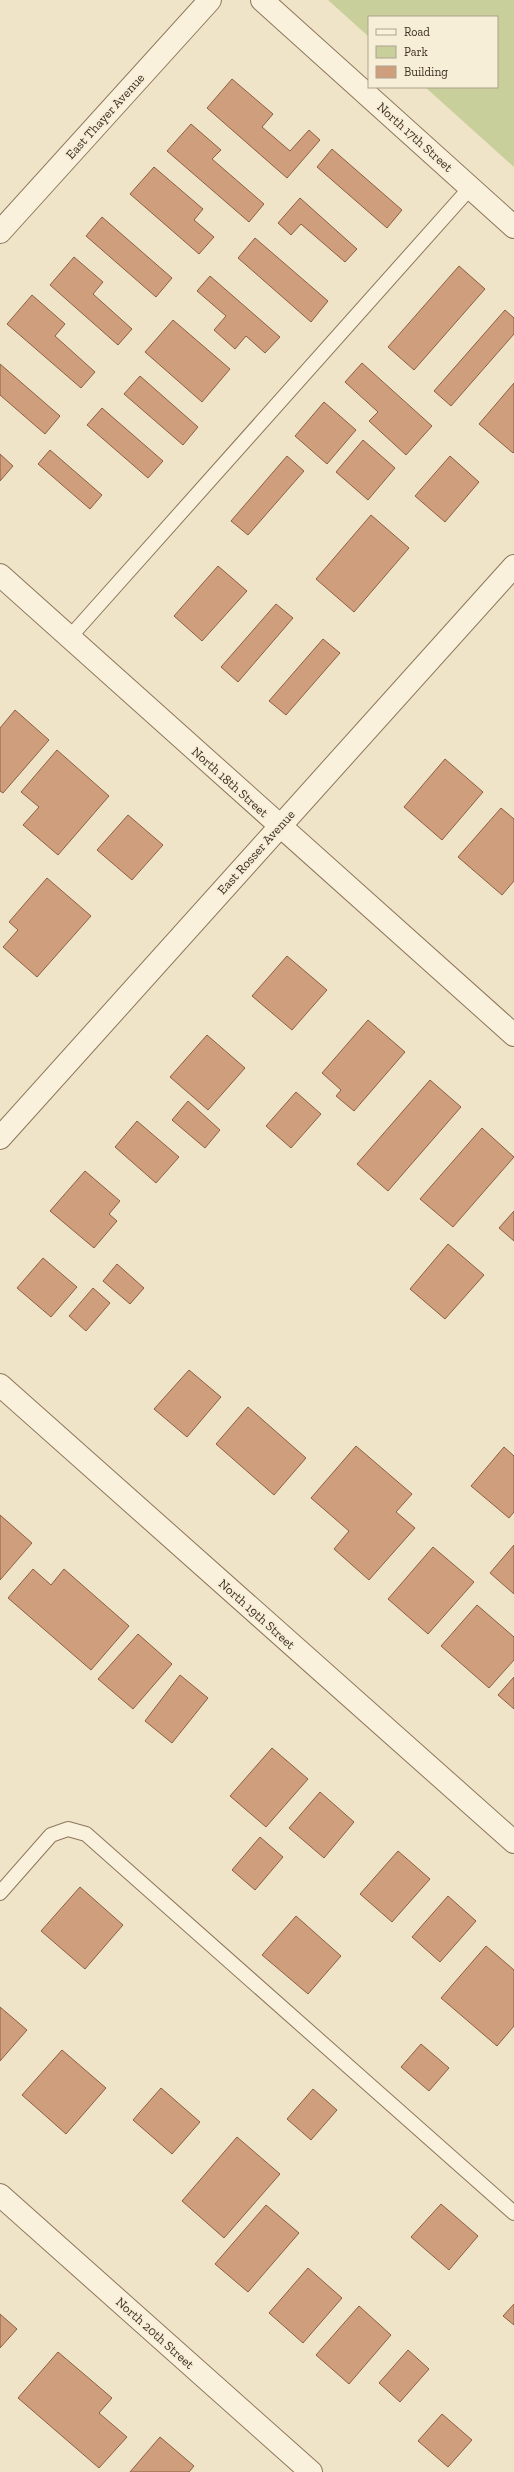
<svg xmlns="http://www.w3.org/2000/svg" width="514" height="2472" font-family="'Zilla Slab',serif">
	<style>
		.green { fill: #c9cf9b }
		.building { fill: #cf9f7d; stroke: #8d5f41 }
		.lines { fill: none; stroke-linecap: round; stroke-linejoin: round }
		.service-casing { stroke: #8d765c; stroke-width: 16 }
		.minor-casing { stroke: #8d765c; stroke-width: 24 }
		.tertiary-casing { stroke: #8d765c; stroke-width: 24 }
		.service { stroke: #faf1dc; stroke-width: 14 }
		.minor { stroke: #faf1dc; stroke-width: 22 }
		.tertiary { stroke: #faf1dc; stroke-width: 22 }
		.labels { text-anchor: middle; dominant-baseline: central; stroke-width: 4; stroke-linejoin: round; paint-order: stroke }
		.street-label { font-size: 13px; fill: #3d2e20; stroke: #f7eed8 }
	</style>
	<rect width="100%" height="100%" fill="#f0e4c8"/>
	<path class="green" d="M328,0H514V167L425,87H497V17H369V37Z"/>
	<g class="building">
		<path d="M232,79L273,114L262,127L290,151L309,130L320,140L287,178L207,108Z"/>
		<path d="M191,124L221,150L212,159L264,204L249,222L167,151Z"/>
		<path d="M332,149L402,210L387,228L317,167Z"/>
		<path d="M154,167L203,209L194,220L214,237L199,254L130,194Z"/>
		<path d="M300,198L357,249L345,262L301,224L291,235L278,223Z"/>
		<path d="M102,217L172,278L156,297L86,236Z"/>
		<path d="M255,238L328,301L311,322L238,258Z"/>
		<path d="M74,257L103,282L93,294L132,329L118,345L50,285Z"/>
		<path d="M459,266L485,289L414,370L388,347Z"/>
		<path d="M210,276L280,337L265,353L246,336L235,349L214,330L226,316L197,291Z"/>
		<path d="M32,295L65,324L55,336L95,372L81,388L7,324Z"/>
		<path d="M505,310L514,318V334L451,406L434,391Z"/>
		<path d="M173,320L230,369L202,402L145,352Z"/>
		<path d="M362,363L432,426L406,455L369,421L378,412L345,382Z"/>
		<path d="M0,364L60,416L45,434L0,395Z"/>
		<path d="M140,376L198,427L183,445L124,394Z"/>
		<path d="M514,383V452L513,453L479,424Z"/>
		<path d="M324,402L356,430L327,464L295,436Z"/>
		<path d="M102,408L163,461L148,478L87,425Z"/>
		<path d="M363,440L395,468L368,500L336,472Z"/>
		<path d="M50,450L102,495L90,509L38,464Z"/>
		<path d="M0,454L13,466L0,481Z"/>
		<path d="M287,456L304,471L248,535L231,521Z"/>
		<path d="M450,456L479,482L445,522L415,496Z"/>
		<path d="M371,515L409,548L354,612L316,579Z"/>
		<path d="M218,566L247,591L202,641L174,616Z"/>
		<path d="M276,604L293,618L238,682L221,667Z"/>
		<path d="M323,639L340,653L286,715L269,701Z"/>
		<path d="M15,710L49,740L3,793L0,791V728Z"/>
		<path d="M57,750L109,796L58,855L23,825L39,807L21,792Z"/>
		<path d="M445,759L483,792L442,840L404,807Z"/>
		<path d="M501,808L514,819V881L502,895L458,857Z"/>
		<path d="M128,815L163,845L132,880L97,850Z"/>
		<path d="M47,878L91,916L37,977L3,947L18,930L9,922Z"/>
		<path d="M287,956L327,990L292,1030L252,996Z"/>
		<path d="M368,1020L405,1052L354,1111L336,1096L341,1090L322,1073Z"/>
		<path d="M207,1035L245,1068L208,1110L170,1077Z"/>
		<path d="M430,1080L461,1107L388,1191L357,1164Z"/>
		<path d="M296,1092L321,1114L291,1148L266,1126Z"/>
		<path d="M188,1101L220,1130L205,1148L172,1120Z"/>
		<path d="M137,1121L179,1157L156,1183L115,1147Z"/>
		<path d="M482,1128L514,1157L453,1227L420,1199Z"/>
		<path d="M85,1171L120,1201L109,1214L117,1221L94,1248L50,1211Z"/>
		<path d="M514,1211V1241L499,1228Z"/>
		<path d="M448,1244L484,1275L445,1319L410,1289Z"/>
		<path d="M43,1258L77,1287L51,1317L17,1288Z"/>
		<path d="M117,1264L144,1288L130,1304L103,1281Z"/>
		<path d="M93,1288L110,1303L86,1331L69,1316Z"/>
		<path d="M189,1370L221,1397L187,1437L154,1409Z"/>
		<path d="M248,1407L306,1458L274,1495L216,1444Z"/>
		<path d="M356,1446L412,1494L396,1512L415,1528L369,1580L334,1549L349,1531L311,1498Z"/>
		<path d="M504,1447L514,1456V1512L509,1518L471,1486Z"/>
		<path d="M0,1515L32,1543L0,1580Z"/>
		<path d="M514,1545V1594L490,1573Z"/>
		<path d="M433,1547L474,1582L428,1634L388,1599Z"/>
		<path d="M33,1569L51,1585L64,1569L129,1626L91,1670L8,1598Z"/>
		<path d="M477,1605L514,1637V1660L489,1688L441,1646Z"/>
		<path d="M138,1634L172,1664L133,1709L98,1679Z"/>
		<path d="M180,1675L208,1698L172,1743L145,1721Z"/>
		<path d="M514,1677V1709L498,1695Z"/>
		<path d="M272,1748L308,1779L266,1827L230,1796Z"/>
		<path d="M320,1792L354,1822L324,1858L289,1828Z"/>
		<path d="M260,1837L283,1857L255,1890L232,1870Z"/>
		<path d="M398,1851L430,1879L392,1922L360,1894Z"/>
		<path d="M80,1887L123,1925L85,1969L41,1931Z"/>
		<path d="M448,1896L476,1921L440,1962L412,1937Z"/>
		<path d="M296,1916L341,1956L308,1994L262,1955Z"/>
		<path d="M486,1946L514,1970V2026L497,2046L441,1998Z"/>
		<path d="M0,2007L27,2030L0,2061Z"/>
		<path d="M421,2044L449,2068L429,2091L401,2067Z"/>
		<path d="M62,2050L106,2088L66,2134L22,2095Z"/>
		<path d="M161,2088L200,2122L172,2154L133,2120Z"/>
		<path d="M313,2089L337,2110L311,2140L287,2119Z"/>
		<path d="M237,2137L280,2174L224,2238L182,2201Z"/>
		<path d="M441,2204L478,2236L449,2270L411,2237Z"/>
		<path d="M266,2205L299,2233L248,2292L215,2264Z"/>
		<path d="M308,2268L342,2298L303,2343L269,2313Z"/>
		<path d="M514,2304V2325L503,2316Z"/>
		<path d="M359,2306L391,2335L349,2384L316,2355Z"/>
		<path d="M0,2314L17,2329L0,2348Z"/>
		<path d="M408,2350L429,2369L400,2402L379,2383Z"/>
		<path d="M58,2352L112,2398L99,2413L127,2437L99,2468L18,2398Z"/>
		<path d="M442,2414L472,2440L448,2467L418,2441Z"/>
		<path d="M160,2437L194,2466L189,2472H130Z"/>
	</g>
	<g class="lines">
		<g class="service-casing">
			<g id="service">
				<path d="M69,638L470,188"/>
				<path d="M0,1893L51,1835L68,1829L86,1834L514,2213"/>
			</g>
		</g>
		<g class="minor-casing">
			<g id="minor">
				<path d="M262,0L514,227"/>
				<path d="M0,232L210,0"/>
				<path d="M0,575L514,1035"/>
				<path d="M0,1385L514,1842"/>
				<path d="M0,2195L311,2472"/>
			</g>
		</g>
		<g class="tertiary-casing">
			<path id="tertiary" d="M0,1138L514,566"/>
		</g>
		<use href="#service" class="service"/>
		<use href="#minor" class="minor"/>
		<use href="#tertiary" class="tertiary"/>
	</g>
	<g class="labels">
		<g class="street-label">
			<text transform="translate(105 116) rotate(-48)">East Thayer Avenue</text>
			<text transform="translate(415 137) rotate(42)">North 17th Street</text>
			<text transform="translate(230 782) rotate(42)">North 18th Street</text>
			<text transform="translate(256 852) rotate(-48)">East Rosser Avenue</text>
			<text transform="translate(257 1614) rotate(42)">North 19th Street</text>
			<text transform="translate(155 2333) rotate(42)">North 20th Street</text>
		</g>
	</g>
	<rect x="368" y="16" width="130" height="72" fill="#f7eed8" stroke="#ada18e"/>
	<rect x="376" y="29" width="20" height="6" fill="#faf1dc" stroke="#ada18e"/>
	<text x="404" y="36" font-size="12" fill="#3d2e20">Road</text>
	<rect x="376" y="46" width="20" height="12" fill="#c9cf9b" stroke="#ada18e"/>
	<text x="404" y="56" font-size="12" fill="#3d2e20">Park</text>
	<rect x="376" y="66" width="20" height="12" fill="#cf9f7d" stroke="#ada18e"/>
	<text x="404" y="76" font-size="12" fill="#3d2e20">Building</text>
</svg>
